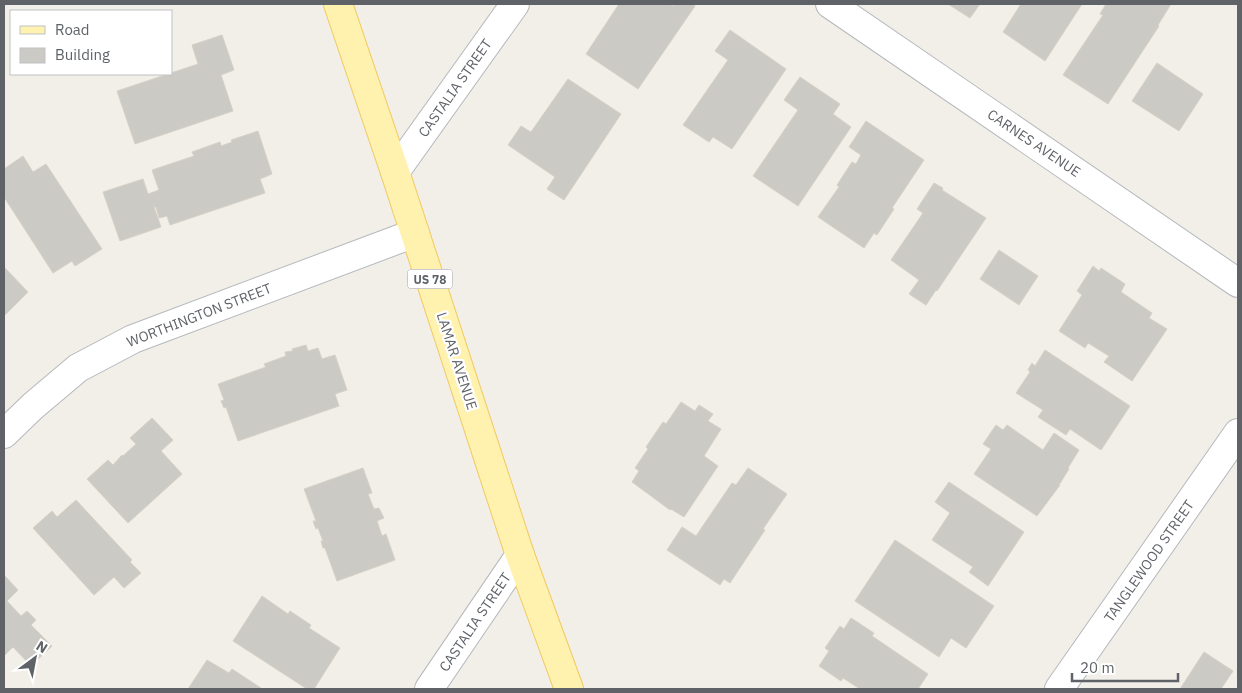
<svg xmlns="http://www.w3.org/2000/svg" width="1242" height="693" font-family="'IBM Plex Sans',sans-serif">
	<style>
		.building { fill: #cccac5; stroke: #d6d1c6 }
		.lines { fill: none; stroke-linecap: round; stroke-linejoin: round }
		.minor-casing { stroke: #b5b8bc; stroke-width: 30 }
		.tertiary-casing { stroke: #b5b8bc; stroke-width: 30 }
		.primary-casing { stroke: #f2c960; stroke-width: 30 }
		.minor { stroke: #fff; stroke-width: 28 }
		.tertiary { stroke: #fff; stroke-width: 28 }
		.primary { stroke: #fff2af; stroke-width: 28 }
		.labels { text-anchor: middle; dominant-baseline: central; stroke-width: 4.5; stroke-linejoin: round; paint-order: stroke }
		.shield { fill: #fff; stroke: #8f9295; stroke-width: 1 }
		.shield-label { font-size: 12px; font-weight: bold; fill: #5f6368 }
		.street-label { font-size: 14px; fill: #5f6368; stroke: #fff }
	</style>
	<rect width="100%" height="100%" fill="#f1efe8"/>
	<g class="building">
		<path d="M619,4H669L673,6L674,4H692L695,6L638,89L586,54Z"/>
		<path d="M948,4H980L970,18Z"/>
		<path d="M1021,4H1082L1045,61L1003,32Z"/>
		<path d="M1106,4H1171L1158,25L1159,26L1108,104L1063,75L1103,15L1100,14Z"/>
		<path d="M730,30L786,69L732,149L713,137L709,142L683,125L728,60L715,51Z"/>
		<path d="M222,35L234,70L221,75L233,111L135,144L117,91L198,64L192,45Z"/>
		<path d="M1157,63L1203,94L1179,131L1132,101Z"/>
		<path d="M800,77L840,104L833,114L851,127L798,206L753,176L798,110L784,100Z"/>
		<path d="M568,79L621,114L564,200L547,189L555,177L508,145L521,126L531,132Z"/>
		<path d="M866,121L924,160L892,208L894,209L877,235L874,233L864,248L818,217L839,187L837,185L852,162L856,164L861,155L849,147Z"/>
		<path d="M258,131L272,174L260,179L265,193L170,225L167,216L159,218L156,207H154L161,227L120,241L103,192L143,179L148,194L159,190L152,170L194,156L192,152L220,142L221,146L232,142L231,140Z"/>
		<path d="M23,156L33,172L46,164L102,249L75,266L72,261L53,273L4,197V169Z"/>
		<path d="M934,183L943,188L942,190L986,218L937,291L936,290L926,305L909,294L919,280L891,260L923,213L917,209Z"/>
		<path d="M999,250L1038,276L1019,305L980,279Z"/>
		<path d="M1093,266L1099,271L1101,268L1125,284L1121,292L1152,313L1149,318L1167,329L1132,381L1104,362L1109,356L1088,343L1085,348L1059,331L1082,295L1077,291Z"/>
		<path d="M4,267L28,292L4,316Z"/>
		<path d="M306,345L308,351L318,348L322,359L335,355L347,390L335,394L339,406L238,441L226,407L224,408L221,401L224,400L218,384L266,367L264,364L286,356L285,352L293,351L292,349Z"/>
		<path d="M1045,350L1130,406L1101,450L1070,429L1066,435L1038,417L1043,410L1016,393L1030,372L1028,370L1032,363L1035,366Z"/>
		<path d="M681,402L695,411L699,405L713,414L708,421L721,429L704,456L718,466L684,517L671,509L670,510L632,482L639,471L635,468L648,449L646,447L663,422L666,424Z"/>
		<path d="M152,418L173,440L161,451L182,474L128,523L87,479L108,460L113,465L122,455L123,456L136,444L130,438Z"/>
		<path d="M996,425L1003,430L1007,425L1043,450L1054,433L1079,450L1068,468L1069,469L1059,485H1060L1037,516L974,474L991,449L983,444Z"/>
		<path d="M363,468L372,493L368,494L374,509L379,508L384,518L377,521L382,536L386,534L395,560L337,581L325,548H323L321,541H323L318,528L316,529L313,521H316L304,489Z"/>
		<path d="M748,468L787,494L763,529L765,530L730,583L724,579L720,585L667,550L682,527L696,536L732,483L736,485Z"/>
		<path d="M949,482L1024,532L988,586L969,572L973,567L932,540L950,513L935,502Z"/>
		<path d="M76,500L132,560L130,562L141,573L124,588L114,577L94,595L33,528L52,511L57,517Z"/>
		<path d="M895,540L994,606L966,648L951,638L939,657L855,601Z"/>
		<path d="M4,575L18,590L7,601L21,616L27,611L36,620L31,625L52,646L31,666L13,647L4,656Z"/>
		<path d="M262,596L288,614L290,611L311,625L309,628L340,648L314,689H307L233,641Z"/>
		<path d="M851,618L874,633L872,636L928,674L918,689H860L843,678L841,681L819,666L829,651L825,648L840,626L844,629Z"/>
		<path d="M1204,652L1233,671L1221,689H1180Z"/>
		<path d="M207,660L229,673L232,669L261,688L260,689H188Z"/>
	</g>
	<g class="lines">
		<g class="minor-casing">
			<g id="minor">
				<path d="M830,4L1238,283"/>
				<path d="M395,172L515,4"/>
				<path d="M4,434L33,406L78,368L133,339L415,233"/>
				<path d="M1059,689L1238,433"/>
			</g>
		</g>
		<g class="tertiary-casing">
			<path id="tertiary" d="M429,689L520,555"/>
		</g>
		<g class="primary-casing">
			<path id="primary" d="M338,4L395,172L520,555L569,689"/>
		</g>
		<use href="#minor" class="minor"/>
		<use href="#tertiary" class="tertiary"/>
		<use href="#primary" class="primary"/>
	</g>
	<g class="labels">
		<rect class="shield" x="407.5" y="269.5" width="45" height="19" rx="4"/>
		<g class="shield-label">
			<text x="430" y="279">US 78</text>
		</g>
		<g class="street-label">
			<text transform="translate(455 88) rotate(-55)">CASTALIA STREET</text>
			<text transform="translate(1034 143) rotate(34)">CARNES AVENUE</text>
			<text transform="translate(199 315) rotate(-21)">WORTHINGTON STREET</text>
			<text transform="translate(457 361) rotate(72)">LAMAR AVENUE</text>
			<text transform="translate(1149 561) rotate(-55)">TANGLEWOOD STREET</text>
			<text transform="translate(475 622) rotate(-56)">CASTALIA STREET</text>
		</g>
	</g>
	<rect width="1242" height="693" fill="none" stroke="#5f6368" stroke-width="10"/>
	<rect x="10" y="10" width="162" height="65" fill="#ffffff" stroke="#bfc1c3"/>
	<rect x="20" y="26" width="25" height="8" fill="#fff2af" stroke="#bfc1c3"/>
	<text x="55" y="35" font-size="15" fill="#5f6368">Road</text>
	<rect x="20" y="48" width="25" height="15" fill="#cccac5" stroke="#bfc1c3"/>
	<text x="55" y="60" font-size="15" fill="#5f6368">Building</text>
	<g transform="translate(35 658) rotate(32)" stroke="#ffffff" stroke-width="4" paint-order="stroke">
	<path d="M0-4L9 19L0 12L-9 19Z" fill="#5f6368"/>
	<text y="-8" font-size="14" font-weight="bold" text-anchor="middle" fill="#5f6368">N</text>
	</g>
	<path d="M1072 673v8h106v-8" fill="none" stroke="#5f6368" stroke-width="2.5"/>
	<text x="1080" y="673" font-size="15" fill="#5f6368" stroke="#ffffff" stroke-width="4" paint-order="stroke">20 m</text>
</svg>
